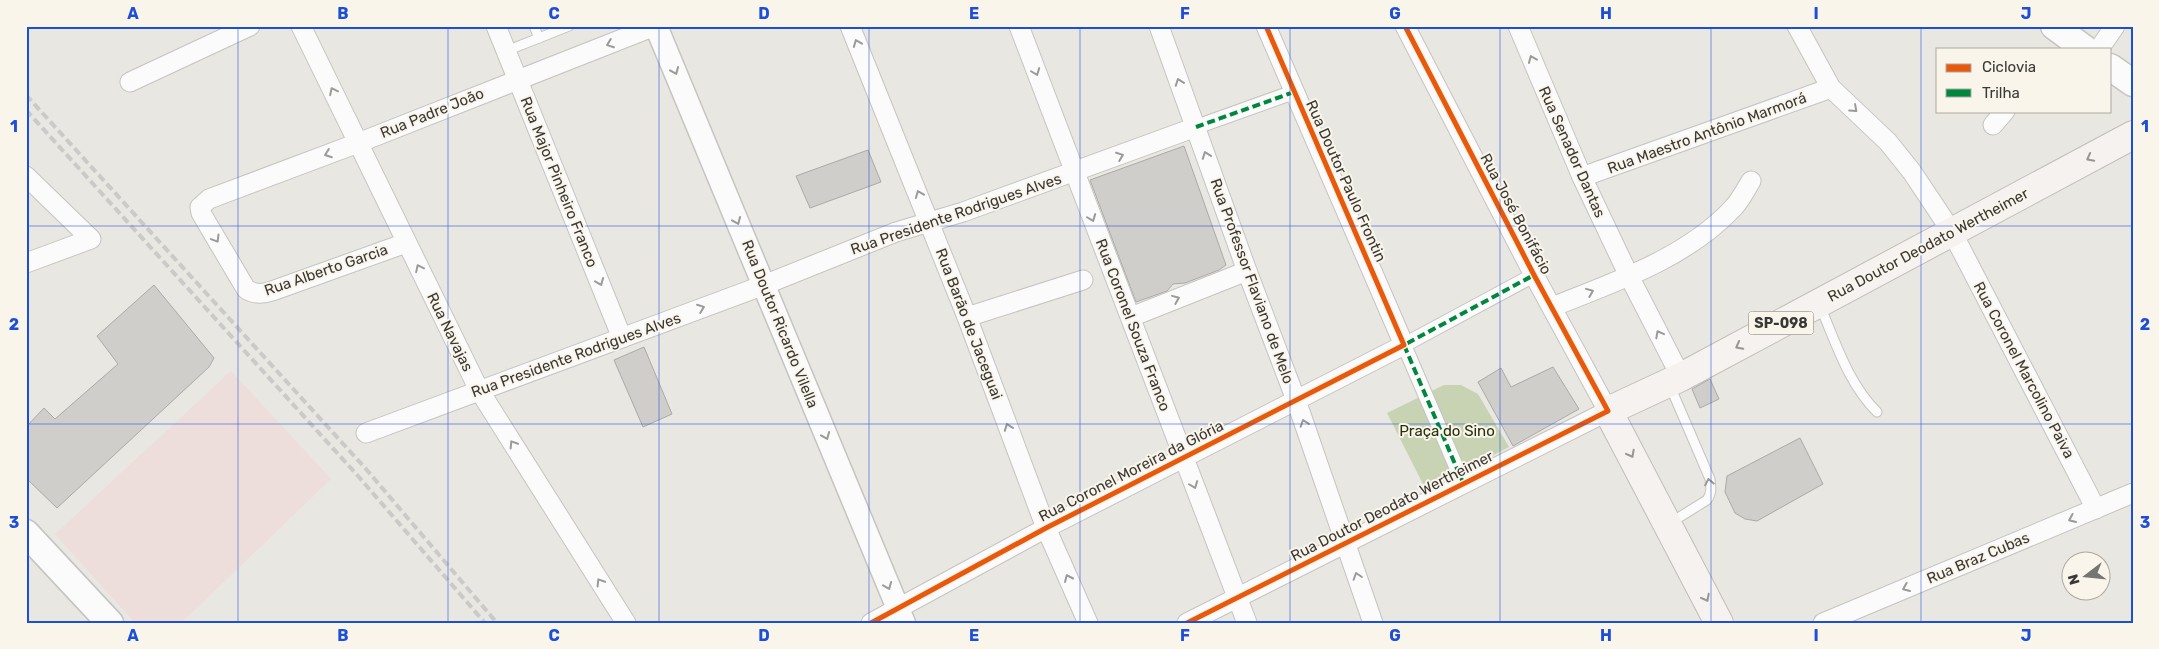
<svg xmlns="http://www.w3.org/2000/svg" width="2159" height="649" font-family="Rubik,sans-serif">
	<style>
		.education { fill: #eddedc }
		.green { fill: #c8d3b3 }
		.building { fill: #cfceca; stroke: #abaaa6 }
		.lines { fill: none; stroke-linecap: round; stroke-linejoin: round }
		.service-casing { stroke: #c5c4c0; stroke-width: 11 }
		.pedestrian-casing { stroke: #c5c4c0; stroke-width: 16 }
		.minor-casing { stroke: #c5c4c0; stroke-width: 21 }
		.tertiary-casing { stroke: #c5c4c0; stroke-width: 25 }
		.secondary-casing { stroke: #c5c4c0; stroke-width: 29 }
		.primary-casing { stroke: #c3bdb7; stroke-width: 30 }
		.service { stroke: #fcfbfb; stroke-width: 9 }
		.pedestrian { stroke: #fcfbfb; stroke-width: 14 }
		.minor { stroke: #fcfbfb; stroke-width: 19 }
		.tertiary { stroke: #fcfbfb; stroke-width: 22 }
		.secondary { stroke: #fcfbfb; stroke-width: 26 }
		.primary { stroke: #f6f2ef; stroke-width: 28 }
		.rail { stroke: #cbcac8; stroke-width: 4; stroke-dasharray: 8 4; stroke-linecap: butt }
		.quiet { stroke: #00873e; stroke-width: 4; stroke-dasharray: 8 4; stroke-linecap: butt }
		.cycleway-casing { stroke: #f9f5eb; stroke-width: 8 }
		.cycleway { stroke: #e8590c; stroke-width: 5 }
		.oneway { stroke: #9b9a98 }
		.oneway2 { stroke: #989592 }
		.grid { fill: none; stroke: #1d4ed8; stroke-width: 1; stroke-opacity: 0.55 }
		.labels { text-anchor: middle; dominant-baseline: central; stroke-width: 4; stroke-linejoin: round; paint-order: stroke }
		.shield { fill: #f9f5eb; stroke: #73716c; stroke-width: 1 }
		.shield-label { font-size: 14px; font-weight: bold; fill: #3a3835 }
		.street-label { font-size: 15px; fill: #3a3835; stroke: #f9f5eb }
		.park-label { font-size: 15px; fill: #26310a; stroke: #f9f5eb }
		.neatline { fill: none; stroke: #1d4ed8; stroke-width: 2 }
		.grid-label { font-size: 16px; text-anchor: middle; font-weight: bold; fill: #1d4ed8 }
	</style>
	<rect width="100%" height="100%" fill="#e8e7e2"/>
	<path class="education" d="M231,371L331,479L181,623H135L55,534Z"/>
	<path class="green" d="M1444,385H1461L1478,394L1509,447L1426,490L1387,413Z"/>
	<g class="building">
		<path d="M1184,146L1226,265L1219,270L1185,283L1173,284L1167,291L1136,302L1090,180Z"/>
		<path d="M868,150L881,182L810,208L796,176Z"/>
		<path d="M154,285L214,358L209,367L57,508L26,478V427L44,408L55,419L118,364L97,336Z"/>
		<path d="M644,347L672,414L643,427L614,360Z"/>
		<path d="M1553,367L1579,409L1513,446L1478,382L1501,368L1511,387Z"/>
		<path d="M1710,379L1719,399L1700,408L1692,389Z"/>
		<path d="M1800,438L1823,484L1757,521L1745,519L1735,513L1725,492L1727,476Z"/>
	</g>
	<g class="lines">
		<g class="service-casing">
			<g id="service">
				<path d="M539,38L569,26"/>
				<path d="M506,51L539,38L534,26"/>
				<path d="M1820,306C1836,343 1848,383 1877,412"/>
				<path d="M1670,523L1707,500C1712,493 1711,487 1710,479L1670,386"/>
			</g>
		</g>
		<g class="pedestrian-casing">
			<g id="pedestrian">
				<path d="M1196,127L1294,92"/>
				<path d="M1464,485L1404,345L1534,275"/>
			</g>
		</g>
		<g class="minor-casing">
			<g id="minor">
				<path d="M301,26L479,390L626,623"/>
				<path d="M496,26L622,338"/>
				<path d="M850,26L967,317L1046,528L1088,623"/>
				<path d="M1019,26L1247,623"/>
				<path d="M1159,26L1247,271L1296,400L1373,623"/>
				<path d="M1518,26L1582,177L1629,276L1681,377"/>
				<path d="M1797,26L1831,88L1888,142L1912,172L1952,232L2096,509"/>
				<path d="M2099,49L2115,26"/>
				<path d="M130,82L250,26"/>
				<path d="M1993,125L2005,111"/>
				<path d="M26,176L91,239L26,263"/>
				<path d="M1582,177L1831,88"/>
				<path d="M406,243L272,291C263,294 255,295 246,289L201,213L200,207L209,199L358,143L655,26"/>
				<path d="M1552,307C1615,282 1687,258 1734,207C1741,199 1746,189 1751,181"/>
				<path d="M967,317L1083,280"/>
				<path d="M1131,317L1247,271"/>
				<path d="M366,433L764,285L896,232L963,212L1196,127"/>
				<path d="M871,623L1046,528L1404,345L1266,26"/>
				<path d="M1187,623L1608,411L1534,275L1405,26"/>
				<path d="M1823,623L2133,493"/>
			</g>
		</g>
		<g class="tertiary-casing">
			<path id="tertiary" d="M656,26L904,623"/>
		</g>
		<g class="secondary-casing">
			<g id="secondary">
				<path d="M2054,26L2085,49"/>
				<path d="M2110,67L2133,83"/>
				<path d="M26,533L110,623"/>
			</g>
		</g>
		<g class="primary-casing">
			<path id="primary" d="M1719,623L1608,411L1681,377L2133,135"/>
		</g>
		<use href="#service" class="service"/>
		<use href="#pedestrian" class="pedestrian"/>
		<use href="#minor" class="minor"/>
		<use href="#tertiary" class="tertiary"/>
		<use href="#secondary" class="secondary"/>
		<use href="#primary" class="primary"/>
		<g class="rail">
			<path d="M26,95L366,469L497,623"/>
			<path d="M26,110L358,476L485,623"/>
		</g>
		<g class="quiet">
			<path d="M1196,127L1294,92"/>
			<path d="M1464,485L1404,345L1534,275"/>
		</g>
		<g class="cycleway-casing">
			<g id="cycleway">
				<path d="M871,623L1046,528L1404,345L1266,26"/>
				<path d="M1187,623L1608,411L1534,275L1405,26"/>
			</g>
		</g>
		<use href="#cycleway" class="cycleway"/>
	</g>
	<defs><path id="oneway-chevron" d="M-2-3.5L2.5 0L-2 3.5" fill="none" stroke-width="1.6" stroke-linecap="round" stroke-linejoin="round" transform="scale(1.25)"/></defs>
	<g class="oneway">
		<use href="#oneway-chevron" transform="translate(857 43) rotate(-112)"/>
		<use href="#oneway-chevron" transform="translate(610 44) rotate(159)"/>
		<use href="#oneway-chevron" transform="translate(1532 59) rotate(-113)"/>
		<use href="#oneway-chevron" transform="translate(675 71) rotate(67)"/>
		<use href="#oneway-chevron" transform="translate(1036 72) rotate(69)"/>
		<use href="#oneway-chevron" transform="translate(1179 82) rotate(-110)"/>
		<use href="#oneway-chevron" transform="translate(333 91) rotate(-116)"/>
		<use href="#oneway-chevron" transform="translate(1854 109) rotate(42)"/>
		<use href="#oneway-chevron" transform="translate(328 154) rotate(160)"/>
		<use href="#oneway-chevron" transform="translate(1206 155) rotate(-110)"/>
		<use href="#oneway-chevron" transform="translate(1120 156) rotate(-21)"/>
		<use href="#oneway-chevron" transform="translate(919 194) rotate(-112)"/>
		<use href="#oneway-chevron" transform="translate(1092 218) rotate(69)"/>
		<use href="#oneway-chevron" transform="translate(737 221) rotate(67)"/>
		<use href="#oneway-chevron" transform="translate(216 239) rotate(59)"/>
		<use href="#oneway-chevron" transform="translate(419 268) rotate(-116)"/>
		<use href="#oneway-chevron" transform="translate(600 282) rotate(68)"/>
		<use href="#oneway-chevron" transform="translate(1590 292) rotate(-22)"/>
		<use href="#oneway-chevron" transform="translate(1176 299) rotate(-22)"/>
		<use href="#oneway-chevron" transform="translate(701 308) rotate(-21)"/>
		<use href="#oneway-chevron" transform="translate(1659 334) rotate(-118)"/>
		<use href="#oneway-chevron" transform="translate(1304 423) rotate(-109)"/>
		<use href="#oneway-chevron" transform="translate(1008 427) rotate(-110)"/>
		<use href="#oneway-chevron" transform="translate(826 436) rotate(68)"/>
		<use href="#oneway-chevron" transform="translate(513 444) rotate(-122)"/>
		<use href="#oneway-chevron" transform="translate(1709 482) rotate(-101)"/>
		<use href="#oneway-chevron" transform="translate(1194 485) rotate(69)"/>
		<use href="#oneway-chevron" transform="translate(2072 519) rotate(157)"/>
		<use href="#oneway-chevron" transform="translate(1357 576) rotate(-108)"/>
		<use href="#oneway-chevron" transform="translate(1068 578) rotate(-114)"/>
		<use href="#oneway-chevron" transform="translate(600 582) rotate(-122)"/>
		<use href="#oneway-chevron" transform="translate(888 586) rotate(68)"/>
		<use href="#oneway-chevron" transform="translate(1906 588) rotate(157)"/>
	</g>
	<g class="oneway2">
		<use href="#oneway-chevron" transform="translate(2090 158) rotate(152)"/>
		<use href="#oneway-chevron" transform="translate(1739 346) rotate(152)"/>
		<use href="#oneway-chevron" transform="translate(1631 454) rotate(62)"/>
		<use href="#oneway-chevron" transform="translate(1706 598) rotate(62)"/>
	</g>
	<path class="grid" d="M238,26V623M448,26V623M659,26V623M869,26V623M1080,26V623M1290,26V623M1500,26V623M1711,26V623M1921,26V623M26,226H2133M26,424H2133"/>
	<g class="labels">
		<rect class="shield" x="1748.5" y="311.5" width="65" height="23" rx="4"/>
		<g class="shield-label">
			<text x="1781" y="323">SP-098</text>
		</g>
		<g class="street-label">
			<text transform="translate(432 113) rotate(-22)">Rua Padre João</text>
			<text transform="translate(1707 133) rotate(-20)">Rua Maestro Antônio Marmorá</text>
			<text transform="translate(1572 152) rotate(66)">Rua Senador Dantas</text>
			<text transform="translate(1346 181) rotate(66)">Rua Doutor Paulo Frontin</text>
			<text transform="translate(559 182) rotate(68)">Rua Major Pinheiro Franco</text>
			<text transform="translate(956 214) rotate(-19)">Rua Presidente Rodrigues Alves</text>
			<text transform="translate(1516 214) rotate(62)">Rua José Bonifácio</text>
			<text transform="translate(1928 245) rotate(-28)">Rua Doutor Deodato Wertheimer</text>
			<text transform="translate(326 270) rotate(-19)">Rua Alberto Garcia</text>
			<text transform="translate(1252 281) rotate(70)">Rua Professor Flaviano de Melo</text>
			<text transform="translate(780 324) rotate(68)">Rua Doutor Ricardo Vilella</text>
			<text transform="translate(969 324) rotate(69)">Rua Barão de Jaceguai</text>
			<text transform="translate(1133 325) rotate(69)">Rua Coronel Souza Franco</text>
			<text transform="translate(450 332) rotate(64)">Rua Navajas</text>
			<text transform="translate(576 355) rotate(-20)">Rua Presidente Rodrigues Alves</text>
			<text transform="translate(2024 370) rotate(62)">Rua Coronel Marcolino Paiva</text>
			<text transform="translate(1131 471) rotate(-27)">Rua Coronel Moreira da Glória</text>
			<text transform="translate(1392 506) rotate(-27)">Rua Doutor Deodato Wertheimer</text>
			<text transform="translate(1978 558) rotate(-23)">Rua Braz Cubas</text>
		</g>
		<g class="park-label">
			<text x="1447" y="431">Praça do Sino</text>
		</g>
	</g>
	<rect width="2159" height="649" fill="none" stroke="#f9f5eb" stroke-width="55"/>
	<rect x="1936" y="48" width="175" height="65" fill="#f9f5eb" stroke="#ada9a2"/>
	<rect x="1946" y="64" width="25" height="8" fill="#e8590c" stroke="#ada9a2"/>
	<text x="1982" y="72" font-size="15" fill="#3a3835">Ciclovia</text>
	<rect x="1946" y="89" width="25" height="8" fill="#00873e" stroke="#ada9a2"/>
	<text x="1982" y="98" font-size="15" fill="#3a3835">Trilha</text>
	<g transform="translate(2086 576) rotate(254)"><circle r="24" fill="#f9f5eb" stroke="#ada9a2"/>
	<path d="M0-4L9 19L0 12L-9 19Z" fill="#777572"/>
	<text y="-8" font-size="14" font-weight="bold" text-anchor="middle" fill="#3a3835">N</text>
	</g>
	<rect x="28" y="28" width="2104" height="594" class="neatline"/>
	<g class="grid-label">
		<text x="133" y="19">A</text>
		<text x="343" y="19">B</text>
		<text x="554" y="19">C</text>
		<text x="764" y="19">D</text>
		<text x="974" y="19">E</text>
		<text x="1185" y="19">F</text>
		<text x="1395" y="19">G</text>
		<text x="1606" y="19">H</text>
		<text x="1816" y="19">I</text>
		<text x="2026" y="19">J</text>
		<text x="14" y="132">1</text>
		<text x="2145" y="132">1</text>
		<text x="14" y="330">2</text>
		<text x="2145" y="330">2</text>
		<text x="14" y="528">3</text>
		<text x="2145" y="528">3</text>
		<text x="133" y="641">A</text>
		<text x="343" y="641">B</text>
		<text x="554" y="641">C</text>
		<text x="764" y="641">D</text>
		<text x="974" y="641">E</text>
		<text x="1185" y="641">F</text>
		<text x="1395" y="641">G</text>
		<text x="1606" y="641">H</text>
		<text x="1816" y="641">I</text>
		<text x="2026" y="641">J</text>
	</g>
</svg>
